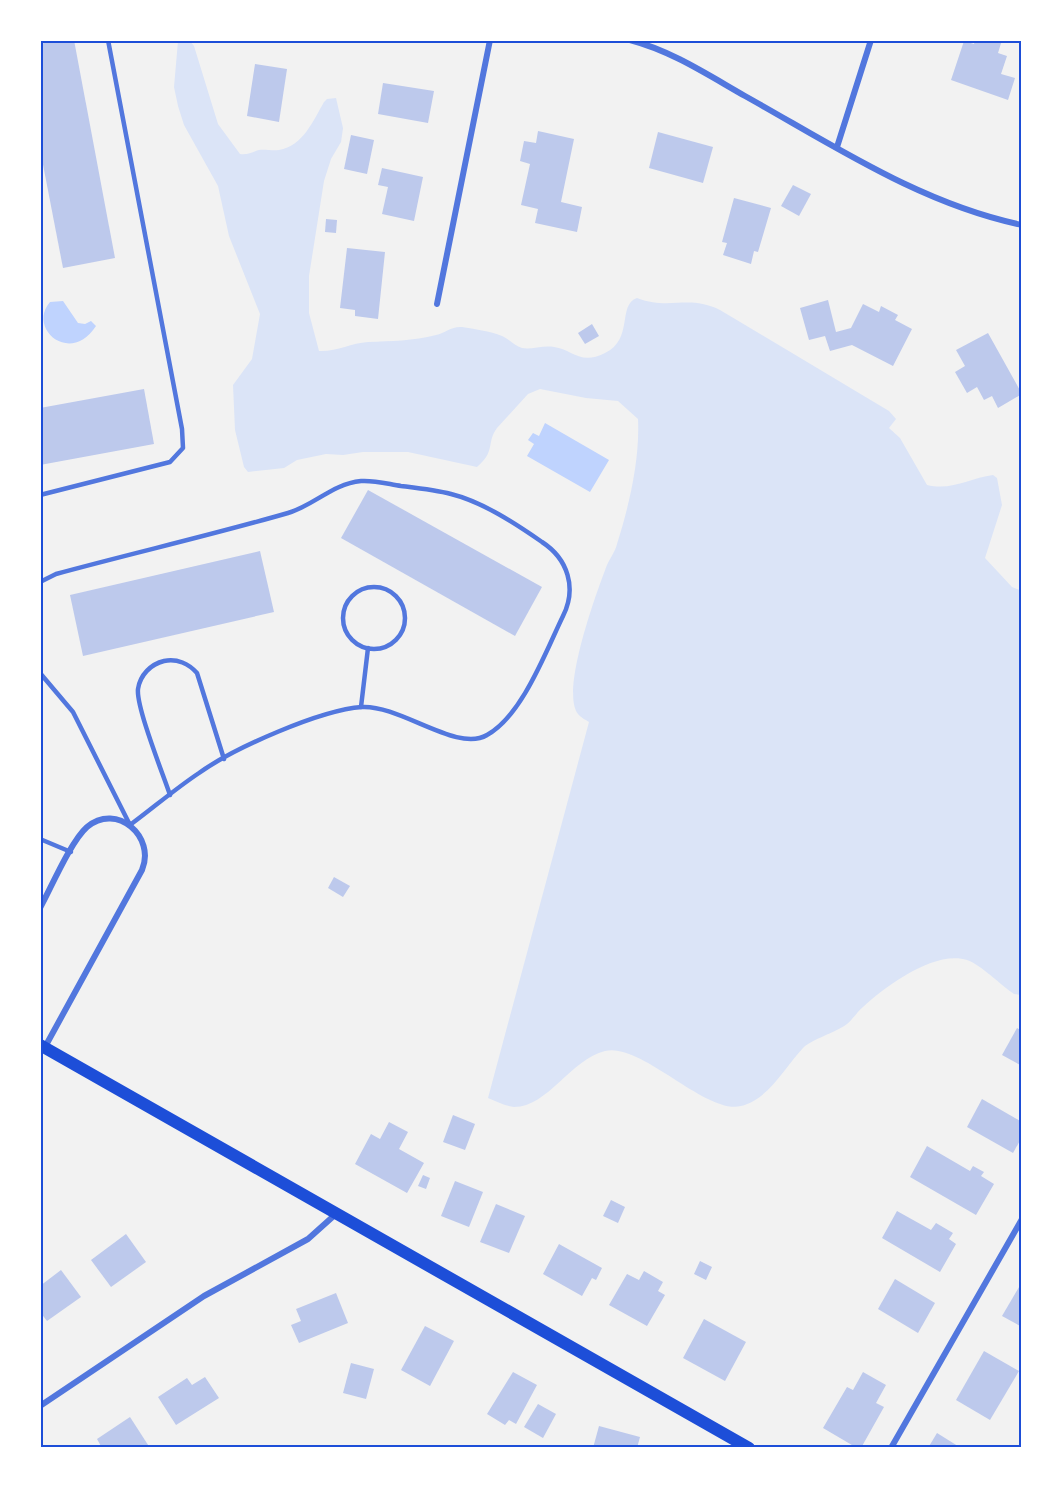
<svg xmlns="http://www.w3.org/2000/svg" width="1062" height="1488" font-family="Literata,serif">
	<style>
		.green { fill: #dbe4f7 }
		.water { fill: #bfd3fe }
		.building { fill: #bdc9ec }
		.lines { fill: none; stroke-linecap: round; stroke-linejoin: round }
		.service { stroke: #5277de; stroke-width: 4.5 }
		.minor { stroke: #5277de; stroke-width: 6 }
		.secondary { stroke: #1d4ed8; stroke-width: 12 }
		.neatline { fill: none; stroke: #1d4ed8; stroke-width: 2 }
	</style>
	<rect width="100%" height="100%" fill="#f2f2f2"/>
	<path class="green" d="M178,41H190L194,46L218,124L240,154C248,155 252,152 259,150C265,149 272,151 279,150C303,146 313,121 324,102L327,99L336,98L343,128L341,142L331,159L324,181L309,276V313L319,351C336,352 351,343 368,342C391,341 413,341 436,335C445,333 452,326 462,327C474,329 490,331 502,336C509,339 515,346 522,348C531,350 543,345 554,347C572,349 580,366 605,353C634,339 617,305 637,298C671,311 687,294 720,310L889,411L896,419L889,428L900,438L927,485C952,491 970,478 993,475L997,478L1002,505L985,558L1012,587L1022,591L1021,995L1014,994C1002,986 980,964 967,960C934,950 885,987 863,1007C857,1012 853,1019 847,1024C835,1033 812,1039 803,1048C785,1067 769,1099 741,1106C706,1115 641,1042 605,1051C571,1059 548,1107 514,1107C505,1106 496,1101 488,1098L589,722C586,720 580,717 578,714C560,692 597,591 607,565C610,558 615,552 617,544C629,506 640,460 638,419L618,401L586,398L540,389L528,394L497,428C486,443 496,451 477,467L408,452H363L343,455L326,454L297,460L284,468L248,472L244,467L235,430L233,385L252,359L260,314L229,236L218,186L184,125L178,106L174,87Z"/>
	<g class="water">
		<path d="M63,301L78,323L85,324L91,321L96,326C70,366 27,328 50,302Z"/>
		<path d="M545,423L609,460L590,492L527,456L534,444L528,440L533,433L539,436Z"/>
	</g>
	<g class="building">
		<path d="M58,40H74L115,258L63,268L40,149V44Z"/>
		<path d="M975,40H1002L998,53L1007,56L1001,74L1015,78L1008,100L951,80L964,41L974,44Z"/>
		<path d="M255,64L287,69L279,122L247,116Z"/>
		<path d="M383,83L434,91L428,123L378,114Z"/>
		<path d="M538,131L574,139L561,202L582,207L577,232L535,223L538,209L521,205L530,164L520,161L524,141L536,143Z"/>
		<path d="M658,132L713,147L703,183L649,168Z"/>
		<path d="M351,135L374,140L367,174L344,169Z"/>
		<path d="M382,168L423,177L414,221L382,214L388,187L378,185Z"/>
		<path d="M793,185L811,194L799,216L781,206Z"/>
		<path d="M734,198L771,208L758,252L754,251L751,264L723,255L727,243L722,242Z"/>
		<path d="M326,219L337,220L336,233L325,232Z"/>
		<path d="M347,248L385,252L378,319L355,316V310L340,308Z"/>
		<path d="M828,300L836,332L851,328L863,304L879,312L881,306L898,315L895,320L912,329L893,366L852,345L830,351L825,336L809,340L800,308Z"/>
		<path d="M592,324L599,336L585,344L578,333Z"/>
		<path d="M988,333L1022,394L998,408L992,396L984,400L977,387L967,393L955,372L965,366L956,350Z"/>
		<path d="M144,389L154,444L40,465V408Z"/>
		<path d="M368,490L542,587L515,636L341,538Z"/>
		<path d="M260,551L274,612L83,656L70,595Z"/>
		<path d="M334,877L350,886L343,897L328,888Z"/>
		<path d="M1017,1028L1022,1031V1066L1002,1055Z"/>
		<path d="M982,1099L1022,1122V1137L1013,1153L967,1127Z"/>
		<path d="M453,1115L475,1124L465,1150L443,1142Z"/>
		<path d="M389,1122L408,1132L399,1149L424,1163L407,1193L355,1164L371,1134L380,1139Z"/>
		<path d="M927,1146L970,1171L973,1166L984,1172L981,1176L994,1184L976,1215L910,1177Z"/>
		<path d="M423,1175L430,1178L426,1189L418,1186Z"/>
		<path d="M455,1181L483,1192L469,1227L441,1216Z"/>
		<path d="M611,1200L625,1207L618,1223L603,1216Z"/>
		<path d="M496,1204L525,1216L509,1253L480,1242Z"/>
		<path d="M897,1211L931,1230L936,1223L953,1233L949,1239L956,1244L940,1272L882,1238Z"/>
		<path d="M126,1234L146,1262L111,1287L91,1260Z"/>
		<path d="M559,1244L602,1268L596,1280L592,1278L582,1296L543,1274Z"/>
		<path d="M700,1261L712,1267L706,1280L694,1274Z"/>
		<path d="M61,1270L81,1297L47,1321L40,1312V1286Z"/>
		<path d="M644,1271L663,1282L658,1291L665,1295L647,1326L609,1305L627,1274L639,1280Z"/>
		<path d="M895,1279L935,1303L918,1333L878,1309Z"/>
		<path d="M1022,1282V1327L1002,1316Z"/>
		<path d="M336,1293L348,1323L299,1343L291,1325L301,1321L296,1309Z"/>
		<path d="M704,1319L746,1342L725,1381L683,1358Z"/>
		<path d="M425,1326L454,1341L430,1386L401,1370Z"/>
		<path d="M984,1351L1019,1371L990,1420L956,1400Z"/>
		<path d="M351,1363L374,1369L366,1399L343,1393Z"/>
		<path d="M513,1372L537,1385L516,1424L509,1420L505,1425L487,1414Z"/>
		<path d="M863,1372L886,1385L876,1403L884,1407L861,1448H857L823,1428L847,1387L853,1390Z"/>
		<path d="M205,1377L219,1398L176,1425L158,1397L187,1378L192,1385Z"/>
		<path d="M538,1404L556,1414L543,1438L524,1427Z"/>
		<path d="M130,1417L150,1448H102L97,1439Z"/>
		<path d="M599,1426L640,1437L637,1448H593Z"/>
		<path d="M937,1433L961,1448H928Z"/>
	</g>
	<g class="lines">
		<g class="service">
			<path d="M40,495L170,462L183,448L182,429L108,40"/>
			<path d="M40,582L56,574C133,553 212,535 288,513C315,505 332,484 361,481C374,480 388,484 401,486C417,488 435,490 451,494C483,502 516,524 542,542C568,559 577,588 563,616C546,651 522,716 487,735C457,753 401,705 362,707C320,710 234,748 199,773C175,789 153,808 130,825L73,712L40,673"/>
			<circle cx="374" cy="618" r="31"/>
			<path d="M361,707L368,648"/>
			<path d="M170,795C163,774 136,707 138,689C140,675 151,664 164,661C177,658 189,664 197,673L224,759"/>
			<path d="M40,839L71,852"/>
		</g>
		<g class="minor">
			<path d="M630,40C672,51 708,75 745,96C833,145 921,204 1022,225"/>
			<path d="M837,147L871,40"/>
			<path d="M437,304L490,40"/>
			<path d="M40,908C51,888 71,841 87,827C117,802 156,837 142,870L45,1047"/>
			<path d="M40,1406L204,1296L308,1239L337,1213"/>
			<path d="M891,1448L1022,1219"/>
		</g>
		<path class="secondary" d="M40,1045L749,1448"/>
	</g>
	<rect width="1062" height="1488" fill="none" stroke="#ffffff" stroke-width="84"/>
	<rect x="42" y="42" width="978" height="1404" class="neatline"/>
</svg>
